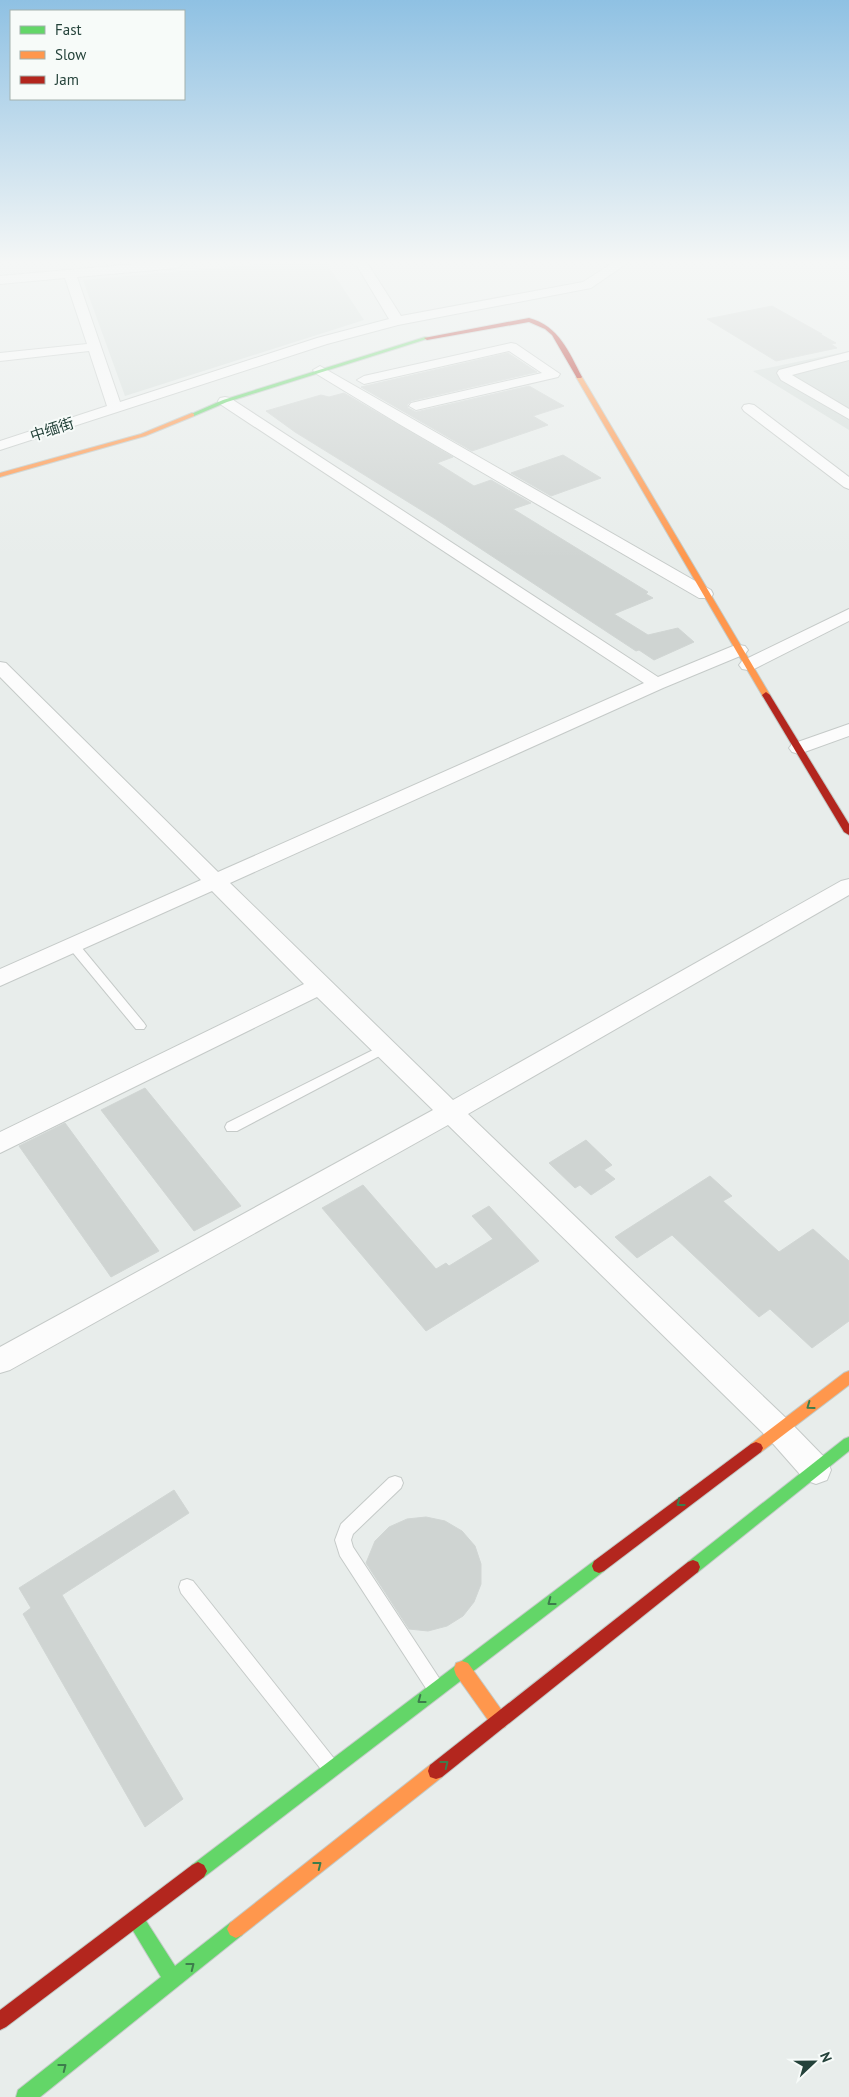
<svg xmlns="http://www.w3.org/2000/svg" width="849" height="2097" font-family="'PT Sans','Noto Sans SC',sans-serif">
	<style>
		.built { fill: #d6dedb }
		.building { fill: #cfd4d2; stroke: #d1d6d4 }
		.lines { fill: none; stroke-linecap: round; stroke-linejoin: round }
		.lane-casing { stroke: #c5cac8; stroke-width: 2 }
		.street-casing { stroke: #c5cac8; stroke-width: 2 }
		.fast-casing { stroke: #c3cbc8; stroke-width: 2 }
		.slow-casing { stroke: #c3cbc8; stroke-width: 2 }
		.jam-casing { stroke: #c3cbc8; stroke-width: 2 }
		.lane { fill: #fcfcfc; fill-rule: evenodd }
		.street { fill: #fcfcfc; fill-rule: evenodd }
		.fast { fill: #63d668; fill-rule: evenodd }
		.slow { fill: #ff974d; fill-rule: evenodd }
		.jam { fill: #b3261e; fill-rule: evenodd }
		.oneway { stroke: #3d7d4c }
		.labels { text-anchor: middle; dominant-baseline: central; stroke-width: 4; stroke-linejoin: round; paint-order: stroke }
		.far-street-label { font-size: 15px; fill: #24423a; stroke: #f7fbf9 }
	</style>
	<rect width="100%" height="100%" fill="#e8edeb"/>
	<g class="built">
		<path d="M262,264H327L364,320L125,396L83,280Z"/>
		<path d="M849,351V430L753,371Z"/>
	</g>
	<g class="building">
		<path d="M772,306L822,334H820L836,343L831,344L837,348L776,361L707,319Z"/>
		<path d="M508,353L537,372L411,401L407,405L408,408L416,412L529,386L564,406L533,416L548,425L472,451L361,387Z"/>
		<path d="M344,393L453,457L437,463L474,486L491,480L531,503L513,509L648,592L646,594L653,598L614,614L648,635L678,628L694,642L654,660L639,650L636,651L434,518L295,432L266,411L321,395L329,397Z"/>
		<path d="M563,455L601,478L551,496L511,473Z"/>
		<path d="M145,1088L241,1206L194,1231L101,1110Z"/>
		<path d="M65,1123L159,1251L111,1277L19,1146Z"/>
		<path d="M586,1140L612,1165L604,1170L615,1179L591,1195L580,1185L575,1188L549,1163Z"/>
		<path d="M710,1176L732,1196L723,1201L779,1252L813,1229L849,1261V1321L812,1348L770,1309L759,1317L672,1235L637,1258L615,1237Z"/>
		<path d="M363,1185L436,1269L446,1263L449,1266L493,1239L472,1216L489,1206L539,1261L426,1331L322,1208Z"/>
		<path d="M174,1490L189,1513L62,1595L183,1799L145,1827L23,1614L31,1608L19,1588Z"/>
		<path d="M426,1517L445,1521L462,1531L475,1546L481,1564V1584L474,1602L463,1616L447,1626L428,1631L409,1629L366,1563L375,1541L389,1527L407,1519Z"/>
	</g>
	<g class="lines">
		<g class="lane-casing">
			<g id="lane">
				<path d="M73,941L77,942L144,1023L146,1026L144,1029H136L69,948L67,945Z"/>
				<path d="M385,1044L389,1045L391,1048L389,1051L237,1131H227L225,1127L227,1123Z"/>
				<path d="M395,1476L401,1478L403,1483L401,1488L353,1534L351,1540L353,1547L441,1681L444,1687L441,1693L435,1696L429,1693L340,1556L335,1540L341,1524L389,1478Z"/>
				<path d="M187,1579L193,1581L336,1761L339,1767L336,1773L330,1776L324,1773L181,1593L179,1587L181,1581Z"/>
			</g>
		</g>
		<g class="street-casing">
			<g id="street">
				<path d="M135,264H183L177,268L77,277L120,402L317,338L389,319L356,264H368L401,316L583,282L611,264H626L591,288L398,325L327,344L0,450V441L107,406L89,351L0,361V353L87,344L65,278L0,284V276Z"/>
				<path d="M511,343L516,344L560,374L558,377L416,410L409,406L411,403L542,373L509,351L364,384L357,380L364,376Z"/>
				<path d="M849,352V360L792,375L849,409V419L781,380L777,373L779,370Z"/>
				<path d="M320,366L711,590L713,594L711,598H699L399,424L315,373L313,370Z"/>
				<path d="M225,397L230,398L658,677L733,646L739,645L745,646L748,650L745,654L663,688L230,883L453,1100L841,881L849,879V895L468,1114L788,1420L827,1460L831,1470L827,1480L816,1484L805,1480L768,1438L448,1125L10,1370L0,1373V1347L433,1110L317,997L0,1153V1132L304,984L212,891L0,986V969L201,880L0,677V662L6,663L218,872L644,683L220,404L218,401L220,398Z"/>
				<path d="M749,404L754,405L849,477V489L844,487L744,411L742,408L744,405Z"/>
				<path d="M849,609V621L754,669L748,670L742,669L739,665L742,661Z"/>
				<path d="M849,724V736L799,754L792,752L789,748L792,744Z"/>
			</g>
		</g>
		<g class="fast-casing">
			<g id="fast">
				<path d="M425,337L430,338L227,402L194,416L189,415L223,400Z"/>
				<path d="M849,1437V1451L698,1572L693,1574L688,1572L686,1567L688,1562L844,1439Z"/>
				<path d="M599,1559L604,1561L606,1566L604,1571L204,1877L198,1880L192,1877L189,1871L192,1865L594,1561Z"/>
				<path d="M135,1910L141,1913L175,1966L230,1923L236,1920L242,1923L245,1929L242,1935L40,2097H16L18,2090L161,1977L126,1919L129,1913Z"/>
			</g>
		</g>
		<g class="slow-casing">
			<g id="slow">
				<path d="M579,375L582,377L770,695L769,697H763L762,695L576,377Z"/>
				<path d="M192,413L194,414V416L145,436L0,477V473L141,434Z"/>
				<path d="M849,1371V1385L761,1452L756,1454L751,1452L749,1448L751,1444L844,1373Z"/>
				<path d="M462,1661L468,1663L505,1715L507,1721L505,1727L499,1729L493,1727L456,1675L454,1669L456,1663Z"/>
				<path d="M436,1763L442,1765L444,1771L442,1777L242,1935L236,1938L230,1935L227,1929L230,1923L430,1765Z"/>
			</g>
		</g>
		<g class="jam-casing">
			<g id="jam">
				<path d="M529,318C559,326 569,352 582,377L581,378H577L552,335L545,329L529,322L427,340L424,338Z"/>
				<path d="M766,692L770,695L849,824V835L844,832L762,695Z"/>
				<path d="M756,1442L761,1444L763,1448L761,1452L604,1571L599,1573L594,1571L592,1566L594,1561L751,1444Z"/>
				<path d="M693,1560L698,1562L700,1567L698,1572L442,1777L436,1779L430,1777L428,1771L430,1765L688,1562Z"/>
				<path d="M198,1862L204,1865L207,1871L204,1877L6,2027L0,2030V2010L192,1865Z"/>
			</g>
		</g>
		<use href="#lane" class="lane"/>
		<use href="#street" class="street"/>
		<use href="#fast" class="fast"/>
		<use href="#slow" class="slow"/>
		<use href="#jam" class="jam"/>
	</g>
	<defs><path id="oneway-chevron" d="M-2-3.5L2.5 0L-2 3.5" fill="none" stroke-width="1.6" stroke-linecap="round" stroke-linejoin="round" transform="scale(1.25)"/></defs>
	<g class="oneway">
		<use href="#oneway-chevron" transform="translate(810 1406) rotate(144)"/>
		<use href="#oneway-chevron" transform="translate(680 1503) rotate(143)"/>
		<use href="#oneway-chevron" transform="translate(551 1602) rotate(143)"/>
		<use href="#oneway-chevron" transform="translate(421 1700) rotate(143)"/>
		<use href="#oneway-chevron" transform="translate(445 1764) rotate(-38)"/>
		<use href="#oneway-chevron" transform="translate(318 1865) rotate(-38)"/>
		<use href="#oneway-chevron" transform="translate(191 1966) rotate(-38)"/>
		<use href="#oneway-chevron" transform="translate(63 2067) rotate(-38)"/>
	</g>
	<linearGradient id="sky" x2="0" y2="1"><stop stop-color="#8fc1e3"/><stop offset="0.47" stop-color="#f5f7f6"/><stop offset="1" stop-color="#f5f7f6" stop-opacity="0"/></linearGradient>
	<rect width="849" height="558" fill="url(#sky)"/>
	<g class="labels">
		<g class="far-street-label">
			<text transform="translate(52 429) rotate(-18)">中缅街</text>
		</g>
	</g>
	<rect x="10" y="10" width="175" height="90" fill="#f7fbf9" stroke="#a3b1ad"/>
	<rect x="20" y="26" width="25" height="8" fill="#63d668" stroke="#a3b1ad"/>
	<text x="55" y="35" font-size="15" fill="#24423a">Fast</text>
	<rect x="20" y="51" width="25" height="8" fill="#ff974d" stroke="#a3b1ad"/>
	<text x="55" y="60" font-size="15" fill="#24423a">Slow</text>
	<rect x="20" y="76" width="25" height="8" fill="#b3261e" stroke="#a3b1ad"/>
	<text x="55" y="85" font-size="15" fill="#24423a">Jam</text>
	<g transform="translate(814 2062) rotate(68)" stroke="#f7fbf9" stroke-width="4" paint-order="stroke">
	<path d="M0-4L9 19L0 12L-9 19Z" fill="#24423a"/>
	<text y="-8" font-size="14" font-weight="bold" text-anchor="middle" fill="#24423a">N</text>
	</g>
</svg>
